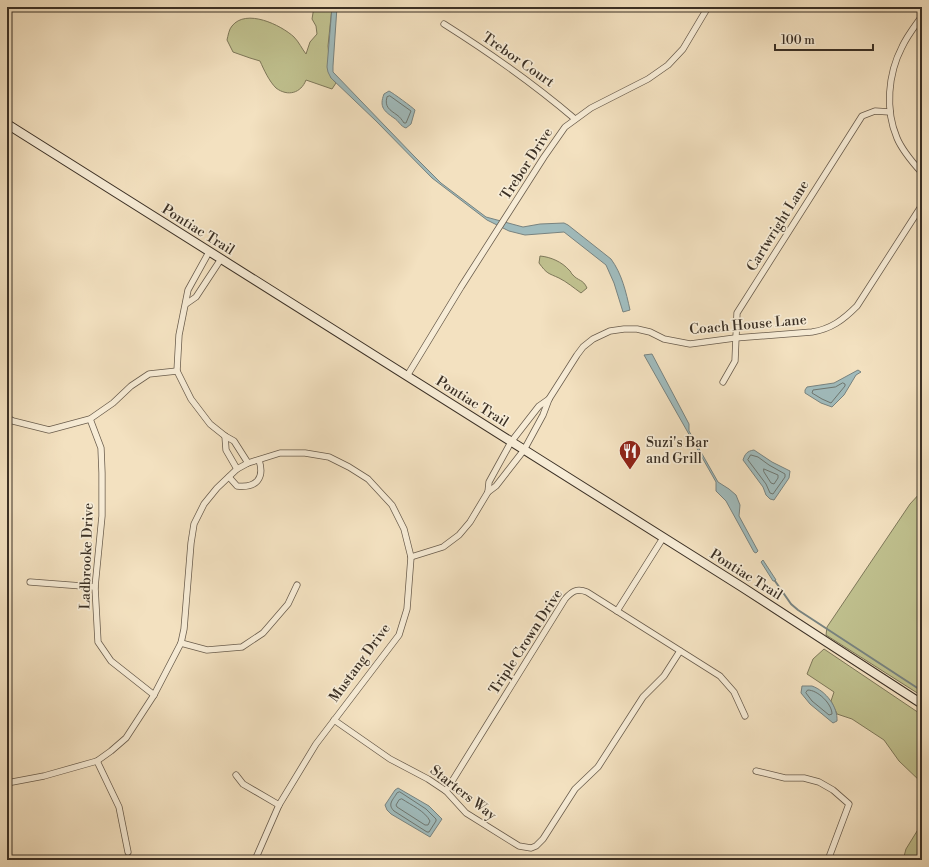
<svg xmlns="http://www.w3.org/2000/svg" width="929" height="867" font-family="'Libre Bodoni',serif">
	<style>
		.green { fill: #c0c18f; stroke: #7e785a }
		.water { fill: #a0bbbc; stroke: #788380 }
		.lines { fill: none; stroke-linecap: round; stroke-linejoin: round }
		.shore { stroke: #6e7670; stroke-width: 1 }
		.stream { stroke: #788380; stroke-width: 2 }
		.street-casing { stroke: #695c4c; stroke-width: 7 }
		.secondary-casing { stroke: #3b3025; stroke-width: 10 }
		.street { stroke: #f7ecd6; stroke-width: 5.5 }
		.secondary { stroke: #f7ecd6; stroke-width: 8 }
		.labels { text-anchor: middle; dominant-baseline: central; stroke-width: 3.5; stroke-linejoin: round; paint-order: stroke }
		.street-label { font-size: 14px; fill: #3b3025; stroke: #f7ecd6 }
		.poi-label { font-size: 14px; fill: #3b3025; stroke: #f7ecd6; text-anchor: start }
	</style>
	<rect width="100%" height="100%" fill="#f3e1c0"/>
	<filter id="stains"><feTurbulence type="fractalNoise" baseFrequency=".005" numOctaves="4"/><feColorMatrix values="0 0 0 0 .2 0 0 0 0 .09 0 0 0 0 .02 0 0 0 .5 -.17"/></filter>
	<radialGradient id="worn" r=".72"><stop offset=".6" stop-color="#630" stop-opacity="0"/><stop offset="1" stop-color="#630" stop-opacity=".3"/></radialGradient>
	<g class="green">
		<path d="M314,7H332L328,46L331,78L336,83L332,89L306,80C301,93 288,97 276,88C269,81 264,70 260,61L250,58L233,52L227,40C228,36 229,29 232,26C246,8 281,25 294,37C299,42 302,49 306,54L310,42L317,34L316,26L312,19Z"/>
		<path d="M540,256C551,257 562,262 569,270C571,271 571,274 573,275C578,281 583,279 587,288L581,293C574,288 567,282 559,278C548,273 547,274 539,263Z"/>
		<path d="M922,487V696L826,635L827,627L910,504L921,492Z"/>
		<path d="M824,649L922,715V783L899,761L884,740L852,719L837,714L831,701L834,692L807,674L813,659Z"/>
		<path d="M922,823V860H903L906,849Z"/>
	</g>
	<g class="water">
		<path d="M332,7H337L333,66V72L414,156L441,183L486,217L523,227L540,224L564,223L568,225L611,259C622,274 626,292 630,310L623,312L614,283L606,265L564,232L525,235L509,231L487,220L432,178L376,121L331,78L328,72L327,67Z"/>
		<path d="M389,91C393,93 412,107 415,110L411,124L406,128C400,126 399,121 394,118C384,111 379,107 384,94Z"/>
		<path d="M652,354L689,424V431L718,482L729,489L736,495L740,505L739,516L758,551L756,553L754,552L726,501L716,491V482L644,355Z"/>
		<path d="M858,370L861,372L856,375L844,395L832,407L821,403L805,393V390L807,387L834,383Z"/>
		<path d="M754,450L772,462L790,471L789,478L774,500L770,499L766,495L763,487L743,460C745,454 747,451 754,450Z"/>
		<path d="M763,560L776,580L775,581H773L761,562Z"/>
		<path d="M802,686C805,686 809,686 812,686C826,691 838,707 837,721L833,723L810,704L801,693Z"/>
		<path d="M398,788L429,806L442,819L430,837L391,814L387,810L385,805L395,790Z"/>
	</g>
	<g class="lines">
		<g class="shore">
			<path d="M390,96L411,111L406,123H404C402,120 400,117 397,115C390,110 384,107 387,97Z"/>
			<path d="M843,383L845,384V386L831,403L822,399L812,393L813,390L835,387Z"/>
			<path d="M751,455L758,457L769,465L785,474V477L773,494L770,493L766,484L748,460Z"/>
			<path d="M764,469L778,475V478L774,484L771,483L764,472Z"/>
			<path d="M808,690C818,690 832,704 832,714L829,715L812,701L806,693Z"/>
			<path d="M400,792L426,809L436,819V821L429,832H427L394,811C387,804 393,800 397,793Z"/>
			<path d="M402,799C411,805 425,811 430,821L428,825H425L397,807L396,805L399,800Z"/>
		</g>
		<path class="stream" d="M775,581L791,604L798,610L922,691"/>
		<g class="street-casing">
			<g id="street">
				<path d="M922,16C915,26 907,36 902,47C888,74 885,110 897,138C902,150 913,163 922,173"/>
				<path d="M444,24C490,53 534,84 575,119"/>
				<path d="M209,252L188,290L179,335L177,371L191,399L210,424L225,436L234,441L248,463"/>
				<path d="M186,304L196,297L221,259"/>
				<path d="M407,376L461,287L544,157L565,127L591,108L648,79L668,65L683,49L708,7"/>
				<path d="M723,382L735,361L737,313L862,116L875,111L890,112"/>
				<path d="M7,418L13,421L49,430L90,419L113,403L131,386L149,374L177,371"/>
				<path d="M90,419L101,448L102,473V516L95,587L98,642L111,661L154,695"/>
				<path d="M225,436L226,450L237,469"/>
				<path d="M229,477L237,486C256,488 265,479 259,460"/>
				<path d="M488,492L489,482L511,442L539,406L549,399"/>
				<path d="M411,557L443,547L459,535L470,522L488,492L496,486L524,450L543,415L549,399L577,355L583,347L593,339L610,331L624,329H637L650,332L664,339L690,344L735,338L812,332C831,329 843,320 857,306L922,205"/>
				<path d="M30,582L95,587"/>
				<path d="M617,611L663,538"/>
				<path d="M181,643L207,650L242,647L263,633L288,604L297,585"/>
				<path d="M334,720L390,759L428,779L446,791L466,813L519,846L531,848L536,846L543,839L575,789L598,767L643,697L664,676L680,651"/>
				<path d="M97,761L119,807L128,852"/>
				<path d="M756,771L785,778H804L819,782L833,790L849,804L828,860"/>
				<path d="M236,775L243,784L279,805"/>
				<path d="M7,783L44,776L97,761L111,751L126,738L154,695L181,643L184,629L191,543L194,524L204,504L217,488L237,469L248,463L280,453H305L329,457L349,467L368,479L392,505L404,529L411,557L407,609L399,635L316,744L279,805L255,860"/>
				<path d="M446,791L565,599C572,591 577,588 587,592L720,676L734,692L745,716"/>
			</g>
		</g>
		<g class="secondary-casing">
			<path id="secondary" d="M7,124L742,587L922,704"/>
		</g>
		<use href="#street" class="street"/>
		<use href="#secondary" class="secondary"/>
	</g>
	<defs>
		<g id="restaurant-pin" transform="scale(1.15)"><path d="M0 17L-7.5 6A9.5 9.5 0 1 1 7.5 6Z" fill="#8f2418" stroke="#f7ecd6"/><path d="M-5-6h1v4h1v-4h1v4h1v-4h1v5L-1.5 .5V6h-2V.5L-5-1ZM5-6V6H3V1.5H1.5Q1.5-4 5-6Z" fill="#fff"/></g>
	</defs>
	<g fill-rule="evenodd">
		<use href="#restaurant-pin" x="630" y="451"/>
	</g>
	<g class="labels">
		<g class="street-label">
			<text transform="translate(518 60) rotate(35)">Trebor Court</text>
			<text transform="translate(527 164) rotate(-57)">Trebor Drive</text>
			<text transform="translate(778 226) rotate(-58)">Cartwright Lane</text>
			<text transform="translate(198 230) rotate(32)">Pontiac Trail</text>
			<text transform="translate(748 325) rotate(-5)">Coach House Lane</text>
			<text transform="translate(472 402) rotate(32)">Pontiac Trail</text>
			<text transform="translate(87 556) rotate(-88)">Ladbrooke Drive</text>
			<text transform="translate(746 575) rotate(32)">Pontiac Trail</text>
			<text transform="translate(526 642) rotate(-57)">Triple Crown Drive</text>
			<text transform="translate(360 663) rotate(-54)">Mustang Drive</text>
			<text transform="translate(463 793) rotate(38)">Starters Way</text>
		</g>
		<g class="poi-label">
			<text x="646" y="443">Suzi's Bar<tspan x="646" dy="16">and Grill</tspan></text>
		</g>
	</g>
	<rect width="929" height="867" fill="none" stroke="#f3e1c0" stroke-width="24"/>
	<rect x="8" y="8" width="913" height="851" fill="none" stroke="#3b3025" stroke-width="2"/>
	<rect x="12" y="12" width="905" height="843" fill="none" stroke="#3b3025"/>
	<path d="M775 44v6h98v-6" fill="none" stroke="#3b3025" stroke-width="2"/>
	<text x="781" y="44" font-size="12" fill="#3b3025" stroke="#f7ecd6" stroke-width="3" paint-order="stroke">100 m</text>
	<rect width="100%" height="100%" filter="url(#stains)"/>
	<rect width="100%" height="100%" fill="url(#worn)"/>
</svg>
